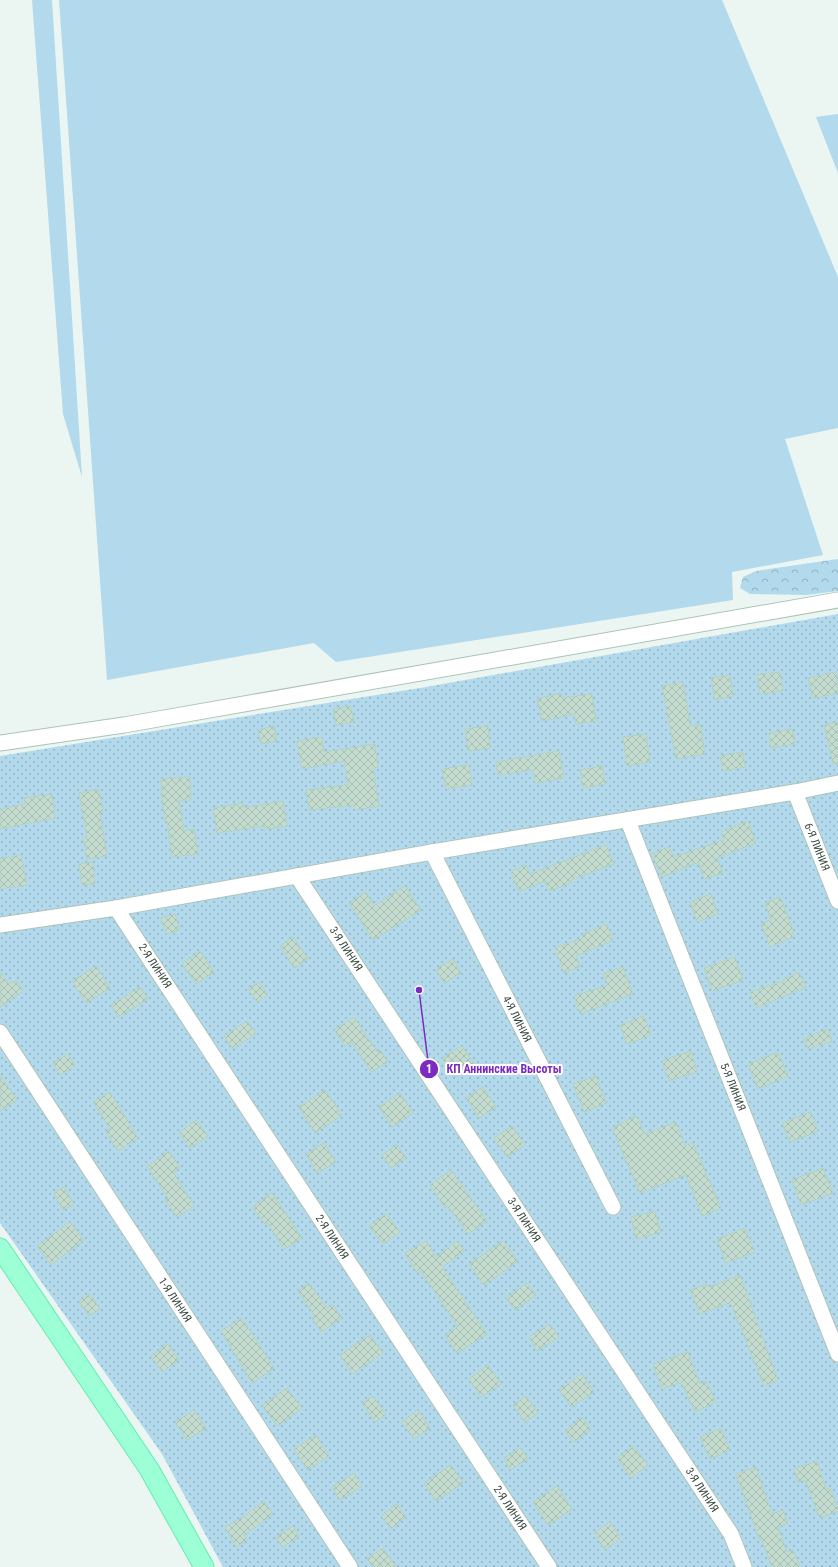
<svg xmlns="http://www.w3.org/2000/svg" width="838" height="1567" font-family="'Roboto Condensed',sans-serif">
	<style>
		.grass { fill: #b2d9ec }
		.forest { fill: url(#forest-crowns) }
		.park { fill: url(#park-dots) }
		.building { fill: url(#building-cross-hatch); stroke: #b2d4c3 }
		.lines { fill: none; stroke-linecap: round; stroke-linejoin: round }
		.minor-casing { stroke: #adc3b8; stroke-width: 17 }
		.major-casing { stroke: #64ebb2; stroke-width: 21 }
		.minor { stroke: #fff; stroke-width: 15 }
		.major { stroke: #9cffd6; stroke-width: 19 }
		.labels { text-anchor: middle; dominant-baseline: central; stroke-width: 4; stroke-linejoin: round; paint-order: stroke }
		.street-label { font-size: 11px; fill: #384b41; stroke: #fff }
		.leader { fill: none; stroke: #7b2cbf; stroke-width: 1.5 }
		.callout-dot { fill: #7b2cbf; stroke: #fff; stroke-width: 1.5 }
		.mark-label { font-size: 12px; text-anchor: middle; font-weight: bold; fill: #fff }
		.callout-label { font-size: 12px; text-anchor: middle; font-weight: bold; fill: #7b2cbf; stroke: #fff; stroke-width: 4; stroke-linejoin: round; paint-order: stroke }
	</style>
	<defs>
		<pattern id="forest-crowns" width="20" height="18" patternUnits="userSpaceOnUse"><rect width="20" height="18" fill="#b2d9ec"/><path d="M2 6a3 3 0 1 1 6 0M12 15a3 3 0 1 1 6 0" fill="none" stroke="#92b2c1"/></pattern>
		<pattern id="park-dots" width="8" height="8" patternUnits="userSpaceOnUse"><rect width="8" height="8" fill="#b2d9ec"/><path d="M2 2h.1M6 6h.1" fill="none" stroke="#92b2c1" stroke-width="1.8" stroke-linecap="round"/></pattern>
		<pattern id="building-cross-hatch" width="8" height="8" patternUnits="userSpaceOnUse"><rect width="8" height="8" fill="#c3dccf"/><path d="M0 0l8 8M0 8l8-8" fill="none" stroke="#a8beb3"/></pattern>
	</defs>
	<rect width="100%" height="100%" fill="#ebf6f2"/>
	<g class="grass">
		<path d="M32,0H52L82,477L63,414Z"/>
		<path d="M59,0H722L838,277V428L785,439L823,555L732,572L733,600L336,662L314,643L107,680Z"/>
		<path d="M838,114V173L816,117Z"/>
	</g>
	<path class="forest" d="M838,559V591L806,595L750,594L740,588L743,577L756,571Z"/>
	<path class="park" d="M838,614V1567H223L162,1454L0,1223V756L426,687Z"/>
	<g class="building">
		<path d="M780,672L783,691L760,694L757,675Z"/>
		<path d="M836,672L838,693L813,699L808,678Z"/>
		<path d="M730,675L733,696L715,700L711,678Z"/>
		<path d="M683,682L690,726L700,724L705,754L676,759L662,686Z"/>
		<path d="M561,693L562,698L592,694L596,721L576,724L574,714L542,721L537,699Z"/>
		<path d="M351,706L354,722L336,725L333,709Z"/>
		<path d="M838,722V764H833L824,725Z"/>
		<path d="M274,726L277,741L261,744L258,730Z"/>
		<path d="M488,726L490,748L468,751L465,729Z"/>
		<path d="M792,729L795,744L771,748L769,733Z"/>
		<path d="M646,734L650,762L627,766L623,737Z"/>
		<path d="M322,737L324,752L375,744L378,767L373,768L379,806L355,810L354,805L309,810L306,790L348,785L344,761L302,769L297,741Z"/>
		<path d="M559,751L564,778L535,783L533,770L498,775L496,762Z"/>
		<path d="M743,752L745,767L723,771L720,756Z"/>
		<path d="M469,765L472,785L446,789L442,769Z"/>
		<path d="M602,766L605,784L583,788L580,770Z"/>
		<path d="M190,777L191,800H179L184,831L194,829L198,854L172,857L167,821H165L163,808L161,779Z"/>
		<path d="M99,789L103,812L100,813L107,856L87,859L83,837H87L79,793Z"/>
		<path d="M52,794L55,818L0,829V809L25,804L24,798Z"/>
		<path d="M283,801L287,826L265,829L264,826L217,833L213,808L243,803L244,808Z"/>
		<path d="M748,821L756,843L717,858L723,873L704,879L698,862L662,877L652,854L669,847L674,857L724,840L721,832Z"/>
		<path d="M606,845L614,864L571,880V883L549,891L545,881L519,892L511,872L526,865L530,874Z"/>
		<path d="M21,855L27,885L0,889V859Z"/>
		<path d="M93,862L95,884L82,885L79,864Z"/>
		<path d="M405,886L421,910L373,940L349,903L366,892L374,906Z"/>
		<path d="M711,894L718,914L697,922L690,902Z"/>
		<path d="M780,897L794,932L791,934L793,937L770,947L761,924L771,920L765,903Z"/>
		<path d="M175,914L180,930L166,934L161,918Z"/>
		<path d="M607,924L613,940L576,956L580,967L564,973L555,948L583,938L581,935Z"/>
		<path d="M293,937L308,959L294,968L280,946Z"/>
		<path d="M200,951L214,972L196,984L182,964Z"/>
		<path d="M735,957L743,980L712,991L704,968Z"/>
		<path d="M453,959L461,973L444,983L436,969Z"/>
		<path d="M96,966L110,988L86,1003L72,981Z"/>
		<path d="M623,967L633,994L580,1014L574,996L608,985L603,974Z"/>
		<path d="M0,971L9,984L16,980L23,991L0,1007Z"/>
		<path d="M799,972L806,987L756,1008L750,992L783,981V980Z"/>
		<path d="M259,982L268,995L257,1002L248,989Z"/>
		<path d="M140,987L148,999L118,1017L111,1005Z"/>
		<path d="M644,1016L651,1035L627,1044L620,1025Z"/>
		<path d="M354,1017L377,1052L380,1050L388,1062L371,1072L352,1042L345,1046L334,1030Z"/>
		<path d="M247,1021L256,1033L233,1049L224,1036Z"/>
		<path d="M828,1029L832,1041L808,1049L804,1038Z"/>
		<path d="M462,1046L474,1064L454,1077L442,1058Z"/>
		<path d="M691,1051L697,1072L669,1081L662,1061Z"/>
		<path d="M778,1052L788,1076L758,1089L748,1064Z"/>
		<path d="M68,1054L75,1066L60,1075L53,1063Z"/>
		<path d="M0,1075L17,1100L0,1111Z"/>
		<path d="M596,1076L606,1103L584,1112L573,1084Z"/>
		<path d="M483,1087L496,1107L479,1118L466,1098Z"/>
		<path d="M325,1090L342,1115L315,1133L299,1107Z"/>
		<path d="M110,1092L138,1138L118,1151L106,1132L110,1129L93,1102Z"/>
		<path d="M400,1093L413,1113L392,1127L379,1107Z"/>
		<path d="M811,1112L818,1131L790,1142L782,1123Z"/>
		<path d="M636,1116L645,1134L676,1122L685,1146L693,1143L721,1208L702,1216L686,1175L640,1193L612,1128Z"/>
		<path d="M196,1120L208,1136L190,1148L179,1133Z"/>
		<path d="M512,1126L525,1145L507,1157L494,1138Z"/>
		<path d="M324,1143L336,1162L317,1173L306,1154Z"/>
		<path d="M397,1145L406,1158L391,1168L382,1155Z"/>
		<path d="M169,1151L180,1168L173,1172L194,1206L177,1217L165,1200L168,1198L147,1166Z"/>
		<path d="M823,1168L833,1193L801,1205L792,1180Z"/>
		<path d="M451,1170L487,1221L468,1234L448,1206L445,1208L430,1185Z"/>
		<path d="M64,1187L74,1204L63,1210L54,1193Z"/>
		<path d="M272,1193L302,1238L284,1249L267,1222L265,1224L252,1207Z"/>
		<path d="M655,1211L661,1232L636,1239L631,1217Z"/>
		<path d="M386,1214L400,1232L383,1244L369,1226Z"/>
		<path d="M70,1222L84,1240L51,1265L37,1246Z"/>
		<path d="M745,1228L755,1252L726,1263L717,1239Z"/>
		<path d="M426,1241L436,1257L457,1241L464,1251L442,1267L487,1334L457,1353L445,1335L458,1327L421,1271L417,1273L405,1253Z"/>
		<path d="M503,1241L518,1261L484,1285L469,1264Z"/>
		<path d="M740,1275L778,1380L764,1386L732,1306L729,1303L700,1314L690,1290L707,1284L709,1287Z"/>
		<path d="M309,1283L327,1308L333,1305L342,1318L321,1332L312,1318L315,1316L298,1291Z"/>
		<path d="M527,1283L536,1295L515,1310L506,1298Z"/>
		<path d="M90,1294L100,1309L89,1316L79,1301Z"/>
		<path d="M242,1318L274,1368L252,1383L221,1331Z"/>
		<path d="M550,1324L559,1337L537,1351L529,1337Z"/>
		<path d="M370,1335L383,1353L352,1374L340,1355Z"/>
		<path d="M168,1344L179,1360L162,1372L151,1356Z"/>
		<path d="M688,1352L700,1384L706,1381L716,1402L695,1412L681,1382L662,1389L653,1364Z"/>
		<path d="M488,1365L501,1384L481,1397L469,1379Z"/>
		<path d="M582,1374L594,1392L571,1407L559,1390Z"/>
		<path d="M287,1388L302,1408L278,1426L262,1406Z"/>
		<path d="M373,1396L386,1415L375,1422L362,1403Z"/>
		<path d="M526,1396L538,1413L525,1422L513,1405Z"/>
		<path d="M194,1410L206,1428L187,1440L175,1422Z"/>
		<path d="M418,1410L430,1428L414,1439L402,1422Z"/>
		<path d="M582,1417L591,1429L574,1442L565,1431Z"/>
		<path d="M721,1428L730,1450L710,1459L700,1437Z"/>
		<path d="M316,1435L329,1456L307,1470L294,1449Z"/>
		<path d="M634,1446L648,1465L631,1478L617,1458Z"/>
		<path d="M521,1448L528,1459L510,1470L504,1458Z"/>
		<path d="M817,1461L826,1490L830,1488L838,1509V1511L820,1518L805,1480L798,1482L794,1469Z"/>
		<path d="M451,1465L463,1483L436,1501L424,1483Z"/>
		<path d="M756,1467L772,1514L783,1510L788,1523L778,1527L787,1552L793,1550L800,1567H772L761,1538L759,1539L736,1474Z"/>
		<path d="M354,1473L362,1486L340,1500L332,1487Z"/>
		<path d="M557,1486L572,1509L548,1525L533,1502Z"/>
		<path d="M264,1501L273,1514L244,1535L247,1540L236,1547L225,1527L250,1513L249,1512Z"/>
		<path d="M397,1504L406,1517L391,1529L381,1516Z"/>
		<path d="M610,1522L621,1538L605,1550L594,1533Z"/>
		<path d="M293,1526L299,1537L282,1547L276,1537Z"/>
		<path d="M383,1548L396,1567H373L367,1559Z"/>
	</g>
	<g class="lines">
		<g class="minor-casing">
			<g id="minor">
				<path d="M0,743L124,725L838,600"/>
				<path d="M795,792L838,901"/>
				<path d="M628,821L838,1354"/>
				<path d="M432,852L613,1207"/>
				<path d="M297,876L731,1534L744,1567"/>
				<path d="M116,908L549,1567"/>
				<path d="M0,925L116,908L432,852L795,792L838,783"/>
				<path d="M0,1032L350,1567"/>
			</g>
		</g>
		<g class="major-casing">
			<path id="major" d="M0,1248L149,1469L204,1567"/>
		</g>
		<use href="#minor" class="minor"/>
		<use href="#major" class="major"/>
	</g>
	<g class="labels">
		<g class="street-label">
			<text transform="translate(817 847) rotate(68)">6-Я ЛИНИЯ</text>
			<text transform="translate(346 949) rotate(57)">3-Я ЛИНИЯ</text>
			<text transform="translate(155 966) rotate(57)">2-Я ЛИНИЯ</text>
			<text transform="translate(517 1019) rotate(63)">4-Я ЛИНИЯ</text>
			<text transform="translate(733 1087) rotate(68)">5-Я ЛИНИЯ</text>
			<text transform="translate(524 1220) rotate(57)">3-Я ЛИНИЯ</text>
			<text transform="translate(332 1237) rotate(57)">2-Я ЛИНИЯ</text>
			<text transform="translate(175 1300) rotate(57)">1-Я ЛИНИЯ</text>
			<text transform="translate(702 1490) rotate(57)">3-Я ЛИНИЯ</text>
			<text transform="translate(510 1508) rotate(57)">2-Я ЛИНИЯ</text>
		</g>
	</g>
	<path class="leader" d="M419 990L429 1069"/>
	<g class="callout-dot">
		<circle cx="419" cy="990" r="4"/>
		<circle cx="429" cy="1069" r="10"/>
	</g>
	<g class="mark-label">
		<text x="429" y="1073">1</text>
	</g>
	<g class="callout-label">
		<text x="504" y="1073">КП Аннинские Высоты</text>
	</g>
</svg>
